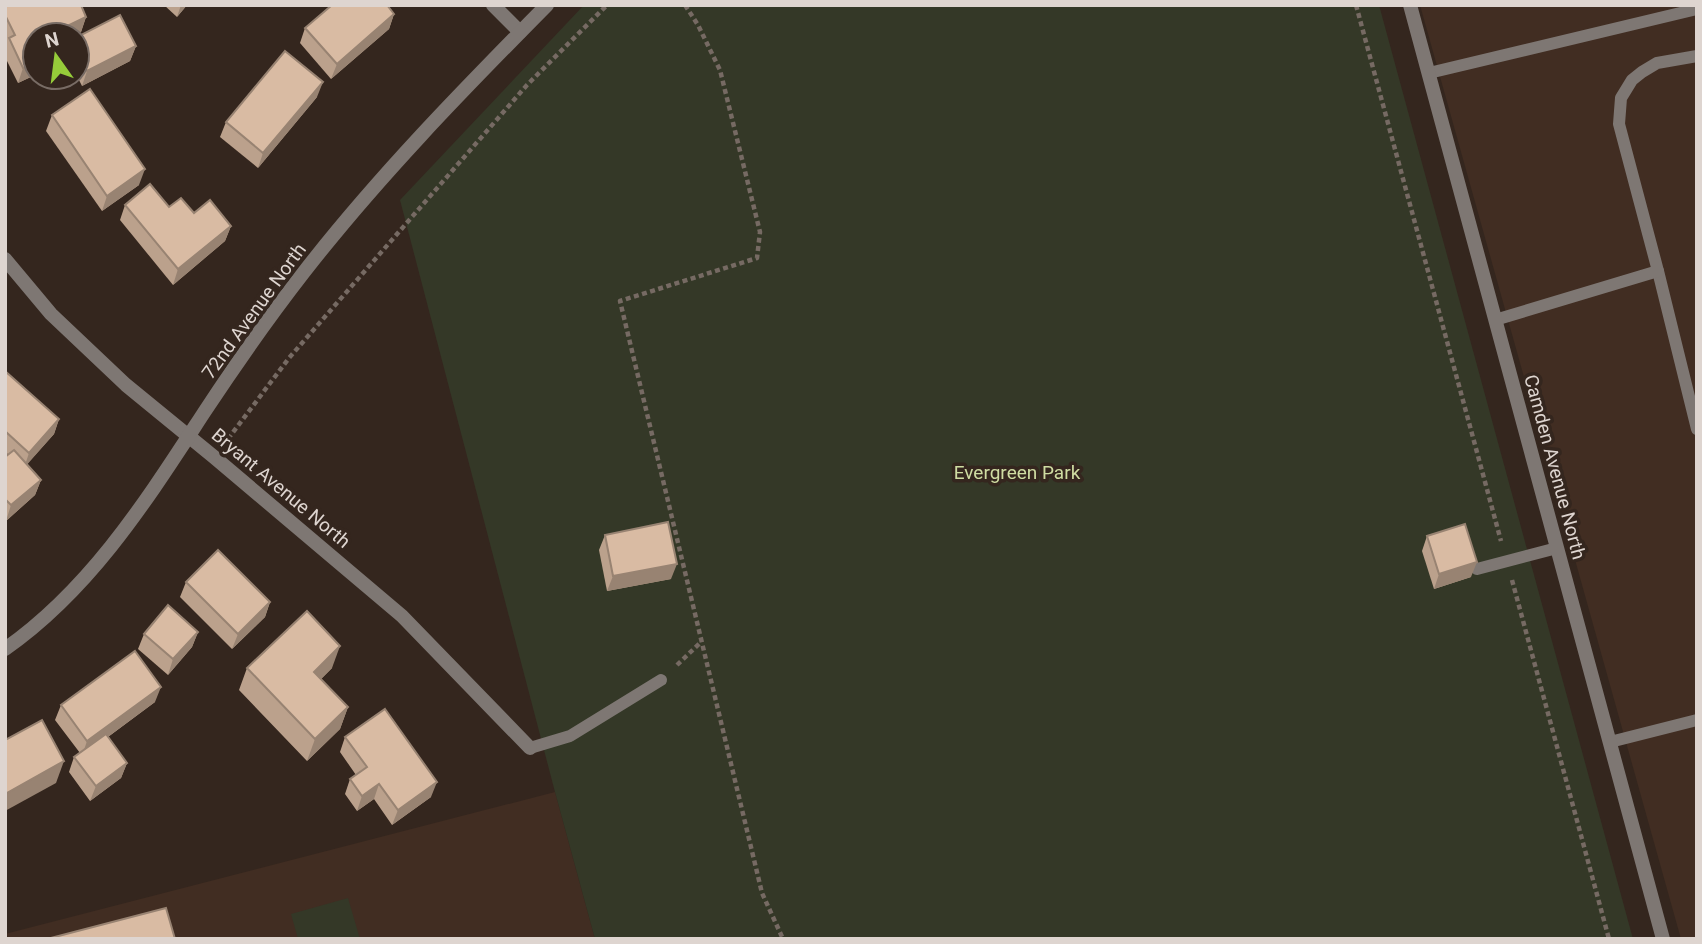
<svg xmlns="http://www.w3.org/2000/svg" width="1702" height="944" font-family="Roboto,sans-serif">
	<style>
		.built { fill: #412d22 }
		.green { fill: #343827 }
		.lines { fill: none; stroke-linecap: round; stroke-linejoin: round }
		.path { stroke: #766a63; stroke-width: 4.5; stroke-dasharray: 5 3.5; stroke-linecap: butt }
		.lane { stroke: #7e7773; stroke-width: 12 }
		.street { stroke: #7e7773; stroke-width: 14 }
		.wall { fill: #bba18c }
		.shaded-wall { fill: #988372 }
		.building { fill: #d9bba3; stroke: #988372; stroke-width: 2 }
		.labels { text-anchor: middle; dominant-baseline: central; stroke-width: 7; stroke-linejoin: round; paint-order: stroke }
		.street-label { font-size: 19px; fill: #ded5d0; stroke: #34261e }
		.park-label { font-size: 19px; fill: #cfdca2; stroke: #34261e }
	</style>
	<rect width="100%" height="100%" fill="#34261e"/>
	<g class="built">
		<path d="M1420,5H1697V939H1681Z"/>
		<path d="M555,792L595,939H5V934Z"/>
	</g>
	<g class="green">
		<path d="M584,5H1379L1633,939H595L555,792L400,200Z"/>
		<path d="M348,898L360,939H298L291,914Z"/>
	</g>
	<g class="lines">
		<g class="path">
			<path d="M685,5L698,25L720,70L760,232L757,258L620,301L762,893L783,939"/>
			<path d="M1356,5L1501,541"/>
			<path d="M228,439L289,358L527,85L607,5"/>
			<path d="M1512,580L1609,939"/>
			<path d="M677,665L701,642"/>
		</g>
		<g class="lane">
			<path d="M1429,73L1697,9"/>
			<path d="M1658,271L1697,429"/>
			<path d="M1495,320L1658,271L1619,124L1621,98L1632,80L1642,72L1657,63L1697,56"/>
			<path d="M1477,569L1557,548"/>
			<path d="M1610,742L1697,720"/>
			<path d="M530,748L570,736L661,680"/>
		</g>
		<g class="street">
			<path d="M493,5L520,32"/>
			<path d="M1410,5L1663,939"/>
			<path d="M5,259L51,314L126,385L214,457L402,616L530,748"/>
			<path d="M5,649C92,588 148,498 205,411C236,364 269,317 304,272C378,177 462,91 547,5"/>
		</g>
	</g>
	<g class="wall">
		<path d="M164,5H187L177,17Z"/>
		<path d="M5,6L86,17L81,32L75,35H35V75L18,83L5,57V48L7,45L5,42Z"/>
		<path d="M394,14L389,29L331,79L300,43L305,28Z"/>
		<path d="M77,37L136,46L130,61L82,86L77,76Z"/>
		<path d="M317,97L258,168L220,137L226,122Z"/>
		<path d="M52,115L139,185L102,211L46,131Z"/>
		<path d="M125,205L169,207L194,213L231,226L225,241L173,285L120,220Z"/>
		<path d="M5,371L59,419L54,434L27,464L41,480L35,495L6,521L5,457L9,455L5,452Z"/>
		<path d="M605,535L671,579L607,591L599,550Z"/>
		<path d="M1427,536L1471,577L1434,589L1422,551Z"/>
		<path d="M186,582L270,602L265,617L232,649L180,597Z"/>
		<path d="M198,632L192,647L168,675L138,649L144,634Z"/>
		<path d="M247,668H332L321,679L348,707L340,729L307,761L239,690Z"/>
		<path d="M155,702L108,737L127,763L121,778L90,801L69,772L74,757L80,753L55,720L61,705Z"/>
		<path d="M345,737L431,797L392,825L374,799L357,811L345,794L350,779L356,775L340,752Z"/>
	</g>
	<g class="shaded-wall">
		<path d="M181,5H187L177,17Z"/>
		<path d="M394,14L389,29L331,79L337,64Z"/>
		<path d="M86,17L81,32L75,35H58L61,29Z"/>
		<path d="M136,46L130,61L82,86L87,71Z"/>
		<path d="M35,63V75L18,83L23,68Z"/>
		<path d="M323,82L317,97L258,168L263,153Z"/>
		<path d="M145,169L139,185L102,211L107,196Z"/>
		<path d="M231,226L225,241L173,285L178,269Z"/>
		<path d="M59,419L54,434L24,468L29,453Z"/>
		<path d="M41,480L35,495L6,521L11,505Z"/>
		<path d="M1477,562L1471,577L1434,589L1439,574Z"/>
		<path d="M677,564L671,579L607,591L613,576Z"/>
		<path d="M270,602L265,617L232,649L238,634Z"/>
		<path d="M198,632L192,647L168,675L173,659Z"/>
		<path d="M340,646L332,668L306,694L314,672Z"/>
		<path d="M161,687L155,702L82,756L87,741Z"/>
		<path d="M348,707L340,729L307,761L315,739Z"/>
		<path d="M64,761L56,783L5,811V794Z"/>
		<path d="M127,763L121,778L90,801L96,786Z"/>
		<path d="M437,782L431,797L392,825L398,810Z"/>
		<path d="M379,784L374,799L357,811L362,796Z"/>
	</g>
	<g class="building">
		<path d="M7,5H81L86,17L61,29L64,35H35V63L23,68L9,38L15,35L5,15V6Z"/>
		<path d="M332,5H387L394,14L337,64L305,28Z"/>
		<path d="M120,15L136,46L87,71L77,51V37Z"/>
		<path d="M285,51L323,82L263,153L226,122Z"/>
		<path d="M90,89L145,169L107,196L52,115Z"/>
		<path d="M150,184L169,207L181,198L194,213L210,200L231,226L178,269L125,205Z"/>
		<path d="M5,371L59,419L29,453L5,431Z"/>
		<path d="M14,450L41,480L11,505L5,499V457Z"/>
		<path d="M668,522L677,564L613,576L605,535Z"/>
		<path d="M1465,524L1477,562L1439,574L1427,536Z"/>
		<path d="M218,550L270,602L238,634L186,582Z"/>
		<path d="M168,605L198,632L173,659L144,634Z"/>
		<path d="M307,611L340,646L314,672L348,707L315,739L247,668Z"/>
		<path d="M135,651L161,687L87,741L61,705Z"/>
		<path d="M385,709L437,782L398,810L379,784L362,796L350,779L367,767L345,737Z"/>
		<path d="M42,720L64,761L5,794V740Z"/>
		<path d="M106,734L127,763L96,786L74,757Z"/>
		<path d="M166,908L175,939H47Z"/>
	</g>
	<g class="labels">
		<g class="street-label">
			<text transform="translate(254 311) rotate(-54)">72nd Avenue North</text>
			<text transform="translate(1555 467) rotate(75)">Camden Avenue North</text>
			<text transform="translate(281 488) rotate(40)">Bryant Avenue North</text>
		</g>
		<g class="park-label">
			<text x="1017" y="472">Evergreen Park</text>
		</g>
	</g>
	<rect width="1702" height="944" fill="none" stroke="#ded5d0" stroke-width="14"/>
	<g transform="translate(56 56) rotate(346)"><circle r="33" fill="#34261e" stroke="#786c65" stroke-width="2"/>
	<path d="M0-5L12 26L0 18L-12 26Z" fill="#96cc3a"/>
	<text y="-10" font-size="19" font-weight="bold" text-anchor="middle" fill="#ded5d0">N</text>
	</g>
</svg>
